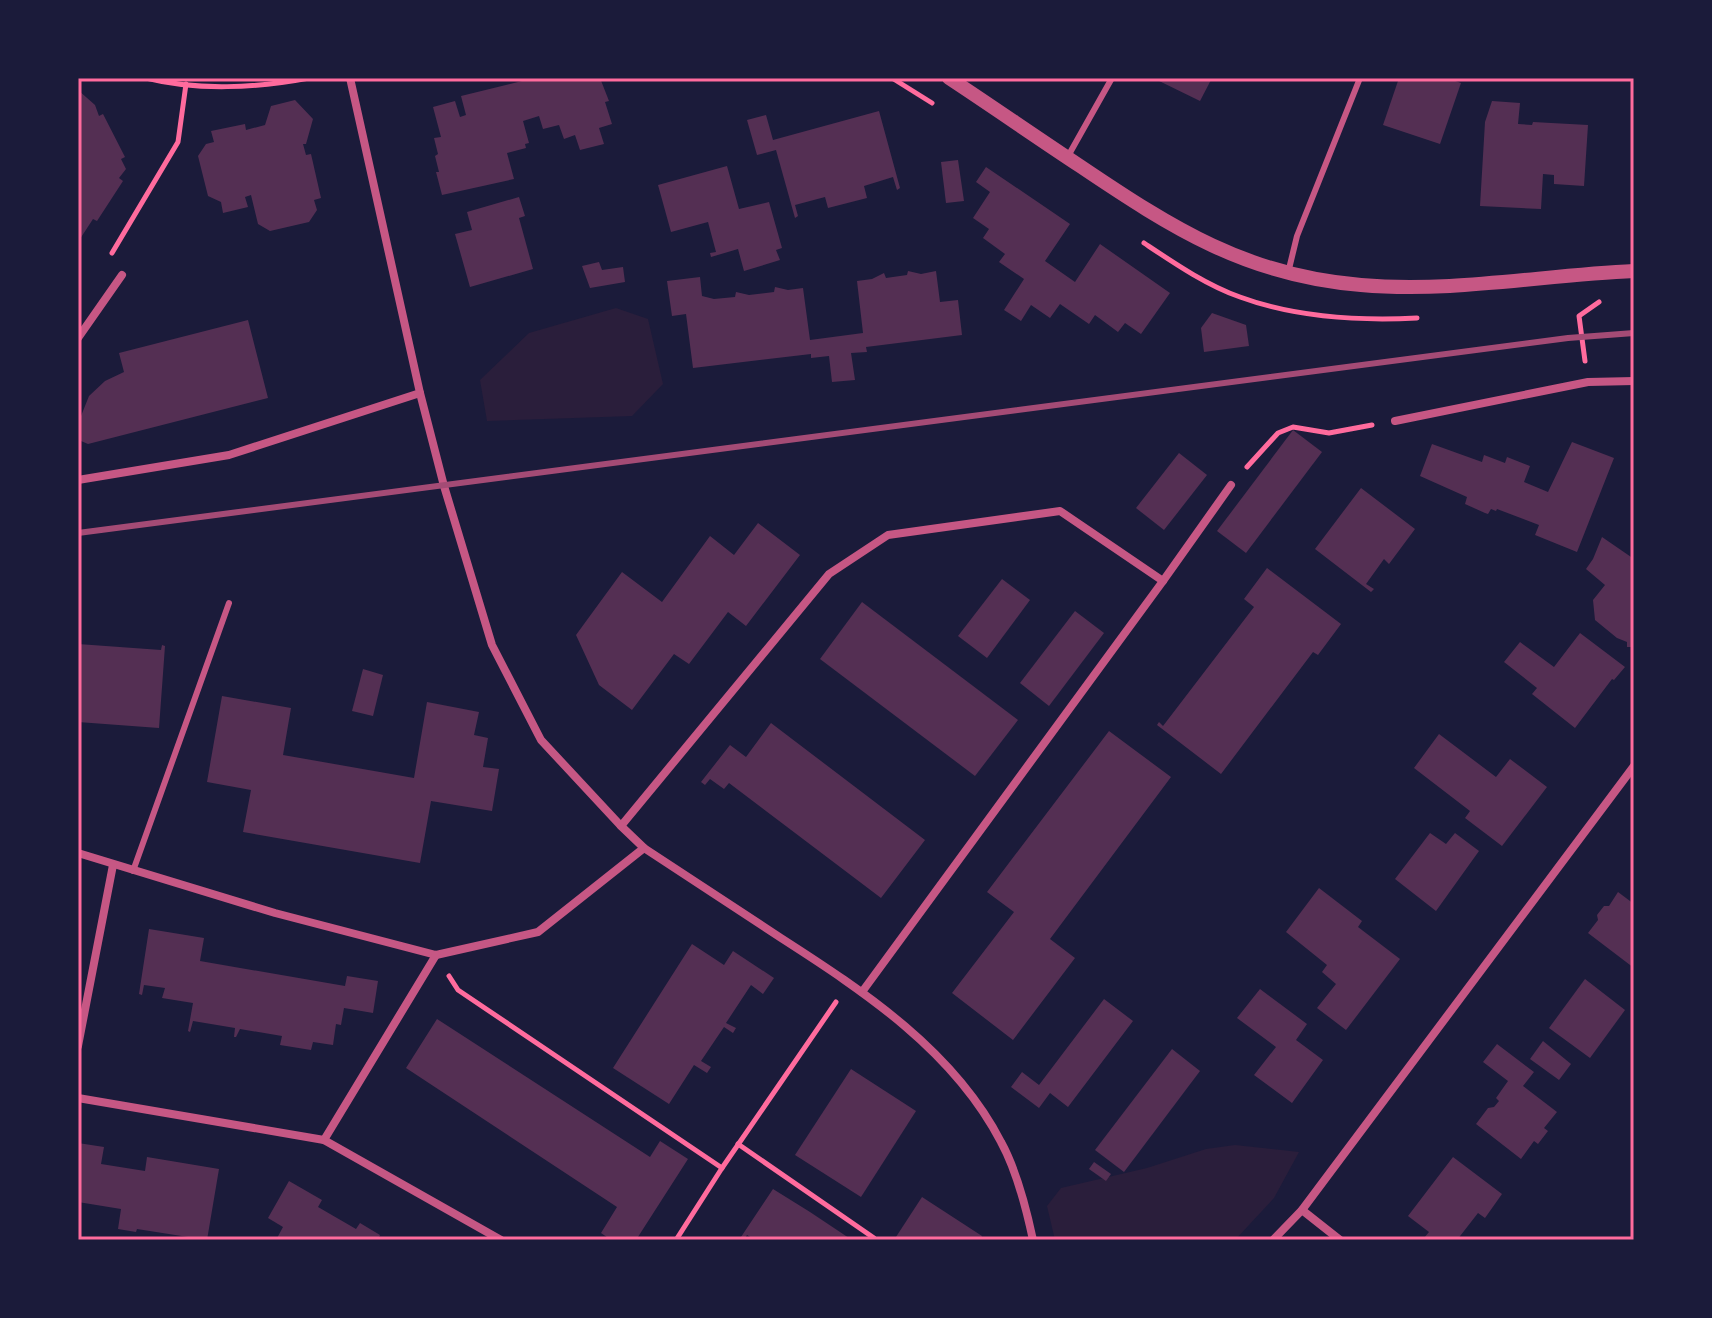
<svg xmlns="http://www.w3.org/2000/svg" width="1712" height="1318" font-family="Manrope,sans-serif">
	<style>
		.green { fill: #2a1e3b }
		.building { fill: #542f53 }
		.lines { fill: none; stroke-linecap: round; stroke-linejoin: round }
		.path { stroke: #ff6b9d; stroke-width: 5 }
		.service { stroke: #c65784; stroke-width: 6 }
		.minor { stroke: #c65784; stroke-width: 8 }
		.tertiary { stroke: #c65784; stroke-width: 14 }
		.rail { stroke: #a44b75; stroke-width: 6 }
		.neatline { fill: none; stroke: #ff6b9d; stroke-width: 3 }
	</style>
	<rect width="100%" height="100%" fill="#1b1b3a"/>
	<g class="green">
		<path d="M616,308L648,319L663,384L632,416L487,421L480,380L529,333Z"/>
		<path d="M1235,1145L1299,1152L1274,1198L1235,1240H1055L1047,1206L1061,1188L1147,1168L1206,1149Z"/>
	</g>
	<g class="building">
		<path d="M534,78H600L609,101L605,102L612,124L599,128L604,144L580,150L575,135L564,139L559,125L543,129L539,116L523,121L529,143L525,144L526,148L507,153L514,179L442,195L436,172H439L435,156L438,154L434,138L441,137L433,107L455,101L460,117L466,115L461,96Z"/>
		<path d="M1153,78H1212L1200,101Z"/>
		<path d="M1399,78H1447L1461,83L1440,144L1383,125Z"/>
		<path d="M78,90L95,105L99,116L103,114L125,157L121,159L126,169L119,178L123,181L97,221L93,219L78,242Z"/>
		<path d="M295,100L313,119L306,144H303L306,155L311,154L321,198L314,200L317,210L309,222L270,231L258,224L251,195L245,197L248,207L223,213L221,202L208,196L198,156L206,144L214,142L211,131L245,124L246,130L265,125L271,106Z"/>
		<path d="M1492,101L1520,103L1518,124L1532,125L1533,122L1588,125L1584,186L1554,184V175L1543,174L1541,209L1480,206L1485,122Z"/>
		<path d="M879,111L900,188L897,190L893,177L864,186L867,198L828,208L825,197L795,205L798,216L795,218L776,150L757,155L747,120L766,115L773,140Z"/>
		<path d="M958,160L964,201L946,203L941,162Z"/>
		<path d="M727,166L739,209L769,202L782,248L776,250L780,260L744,271L738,249L711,257L710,253L716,252L708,222L671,232L658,185Z"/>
		<path d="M986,167L1070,224L1045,261L1075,282L1100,244L1170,293L1141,334L1125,323L1118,332L1095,315L1089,324L1060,304L1050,318L1031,305L1021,321L1004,310L1024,279L999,262L1005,254L983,238L989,229L973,218L990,192L976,182Z"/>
		<path d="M519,197L525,216L519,218L533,269L470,287L455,234L472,230L467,212Z"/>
		<path d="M599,262L602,270L623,267L625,282L590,288L582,266Z"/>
		<path d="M908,271L921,274L936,271L940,302L958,300L962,335L866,347L867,352L851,353L855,380L832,382L829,356L811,358V354L693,368L686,314L672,316L667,281L700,277L702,296L714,299L735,297L736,292L749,295L774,292L775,287L788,290L803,288L810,340L863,333L857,281L872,279L884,273L886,278L907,275Z"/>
		<path d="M1212,313L1246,325L1249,346L1204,352L1201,328Z"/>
		<path d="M248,320L268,398L88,444L81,441V416L89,396L105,381L124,372L119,353Z"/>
		<path d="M1293,430L1322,452L1246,553L1217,531Z"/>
		<path d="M1572,442L1614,458L1577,552L1535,535L1539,525L1497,509L1496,511L1491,509L1488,514L1485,513L1465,504L1467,497L1420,476L1432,444L1482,462L1484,455L1505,463L1507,457L1530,466L1524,482L1548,492Z"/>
		<path d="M1179,453L1207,475L1164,530L1136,508Z"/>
		<path d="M1361,488L1415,529L1389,564L1384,559L1366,584L1374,589L1371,592L1315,549Z"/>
		<path d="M758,523L800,555L746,626L728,612L689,664L674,654L632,710L599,685L576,635L622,572L662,602L710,536L734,555Z"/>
		<path d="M1602,537L1634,559V647H1627V642L1617,638L1595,620L1593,600L1605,585L1586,569L1593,559Z"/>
		<path d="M1267,568L1341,624L1318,655L1313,652L1221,774L1157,725L1159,722L1163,726L1254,607L1244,599Z"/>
		<path d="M1002,579L1030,600L987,658L958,636Z"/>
		<path d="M862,602L1018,720L975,776L820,659Z"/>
		<path d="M1075,611L1104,633L1049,706L1020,683Z"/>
		<path d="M1580,633L1625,667L1614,680L1612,679L1575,728L1532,694L1537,688L1504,662L1520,642L1554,667Z"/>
		<path d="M78,644L161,650L162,645L165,646L159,728L78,722Z"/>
		<path d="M363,669L383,675L373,716L352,711Z"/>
		<path d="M222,696L291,708L283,755L414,778L427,702L479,712L474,735L488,738L483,767L499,769L492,811L431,801L420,863L243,832L251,790L207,782Z"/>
		<path d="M771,723L925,840L881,898L729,783L724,789L710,779L705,785L701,782L730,745L746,757Z"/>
		<path d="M1109,731L1171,777L1050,939L1075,958L1013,1040L952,993L1014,912L987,892Z"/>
		<path d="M1439,734L1496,777L1510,759L1547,787L1502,846L1465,818L1470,811L1414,768Z"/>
		<path d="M1430,833L1446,844L1455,833L1479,851L1436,911L1395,879Z"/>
		<path d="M1319,888L1362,921L1358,927L1400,959L1346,1030L1317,1008L1336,984L1322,972L1327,965L1286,932Z"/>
		<path d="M1618,892L1634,904V968L1588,933L1598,920L1597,915L1604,906H1609Z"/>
		<path d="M149,929L204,938L200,961L345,986L347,976L378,981L373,1013L344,1008L341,1025L336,1024L333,1045L313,1042L311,1050L280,1045L282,1036L240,1029L236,1037H234L235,1028L193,1021L190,1032L188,1031L193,1003L162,998L165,988L144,985L142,995L139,994Z"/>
		<path d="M692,944L724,965L733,951L774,978L763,994L751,985L726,1023L736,1028L733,1033L724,1027L701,1061L711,1067L707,1073L694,1065L669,1104L613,1068Z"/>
		<path d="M1585,979L1625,1010L1590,1058L1549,1028Z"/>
		<path d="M1260,989L1307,1024L1296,1040L1323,1060L1292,1103L1254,1075L1276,1047L1237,1018Z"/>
		<path d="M1104,999L1133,1021L1068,1107L1050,1093L1039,1108L1011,1087L1022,1072L1039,1085Z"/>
		<path d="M437,1019L650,1157L660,1141L688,1159L636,1240H611L601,1233L617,1207L406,1068Z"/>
		<path d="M1543,1041L1571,1064L1559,1080L1530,1059Z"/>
		<path d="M1497,1044L1534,1072L1523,1086L1557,1112L1544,1128L1548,1131L1538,1144L1534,1141L1521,1159L1476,1124L1488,1108L1494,1107L1499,1101L1496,1098L1508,1081L1483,1062Z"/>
		<path d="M1172,1049L1200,1071L1124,1172L1095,1150Z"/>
		<path d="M851,1069L916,1111L861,1197L795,1155Z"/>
		<path d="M78,1143L104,1147L101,1164L145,1171L147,1157L219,1169L207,1240L137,1229L136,1232L118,1229L121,1209L78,1202Z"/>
		<path d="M1453,1157L1502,1194L1485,1218L1478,1213L1457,1240H1426L1424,1238L1429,1232L1408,1216Z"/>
		<path d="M1094,1162L1111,1174L1106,1181L1089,1169Z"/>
		<path d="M289,1181L322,1200L318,1207L356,1229L360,1223L380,1235L378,1240H276L283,1227L268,1218Z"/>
		<path d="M773,1189L810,1212L852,1240H755L747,1235L744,1240H739Z"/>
		<path d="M922,1197L982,1236L980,1240H894Z"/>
	</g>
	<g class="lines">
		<g class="path">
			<path d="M146,78C197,91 257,88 309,78"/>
			<path d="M892,78L932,103"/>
			<path d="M1144,243C1174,263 1206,285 1240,297C1297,318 1358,321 1417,318"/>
			<path d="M112,253L178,142L186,84"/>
			<path d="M1585,361L1579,316L1599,302"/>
			<path d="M1247,467L1278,433L1293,427L1329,433L1372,425"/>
			<path d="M449,976L458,990L722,1168"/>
			<path d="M738,1144L874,1238"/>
			<path d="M676,1240L722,1168L836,1002"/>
		</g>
		<g class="service">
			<path d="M1067,158L1112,78"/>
			<path d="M1288,273L1297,236L1360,78"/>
			<path d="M133,871L229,603"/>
		</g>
		<g class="minor">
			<path d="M78,338L122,275"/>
			<path d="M420,393L444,486L492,645L541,740L621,826L644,848C690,878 736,908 781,938C865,992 954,1051 1001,1142C1017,1171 1026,1207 1033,1240"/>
			<path d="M1395,421L1588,382L1634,381"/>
			<path d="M78,480L229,455L420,393L350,78"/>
			<path d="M1163,581L1231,485"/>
			<path d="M621,826L829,574L888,535L1060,511L1163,581L862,992"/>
			<path d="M78,853L275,913L436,955L538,932L644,848"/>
			<path d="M78,1046L113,865"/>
			<path d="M78,1098L324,1140L501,1240"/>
			<path d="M324,1140L436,955"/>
			<path d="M1302,1210L1340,1240"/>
			<path d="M1273,1240L1302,1210L1634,766"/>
		</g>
		<path class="tertiary" d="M949,78C993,107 1036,137 1080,166C1172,228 1247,276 1361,285C1452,293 1543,275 1634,271"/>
		<path class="rail" d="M78,533L1568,338L1634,333"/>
	</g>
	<rect width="1712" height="1318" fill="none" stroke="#1b1b3a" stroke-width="160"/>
	<rect x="80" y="80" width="1552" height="1158" class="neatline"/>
</svg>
